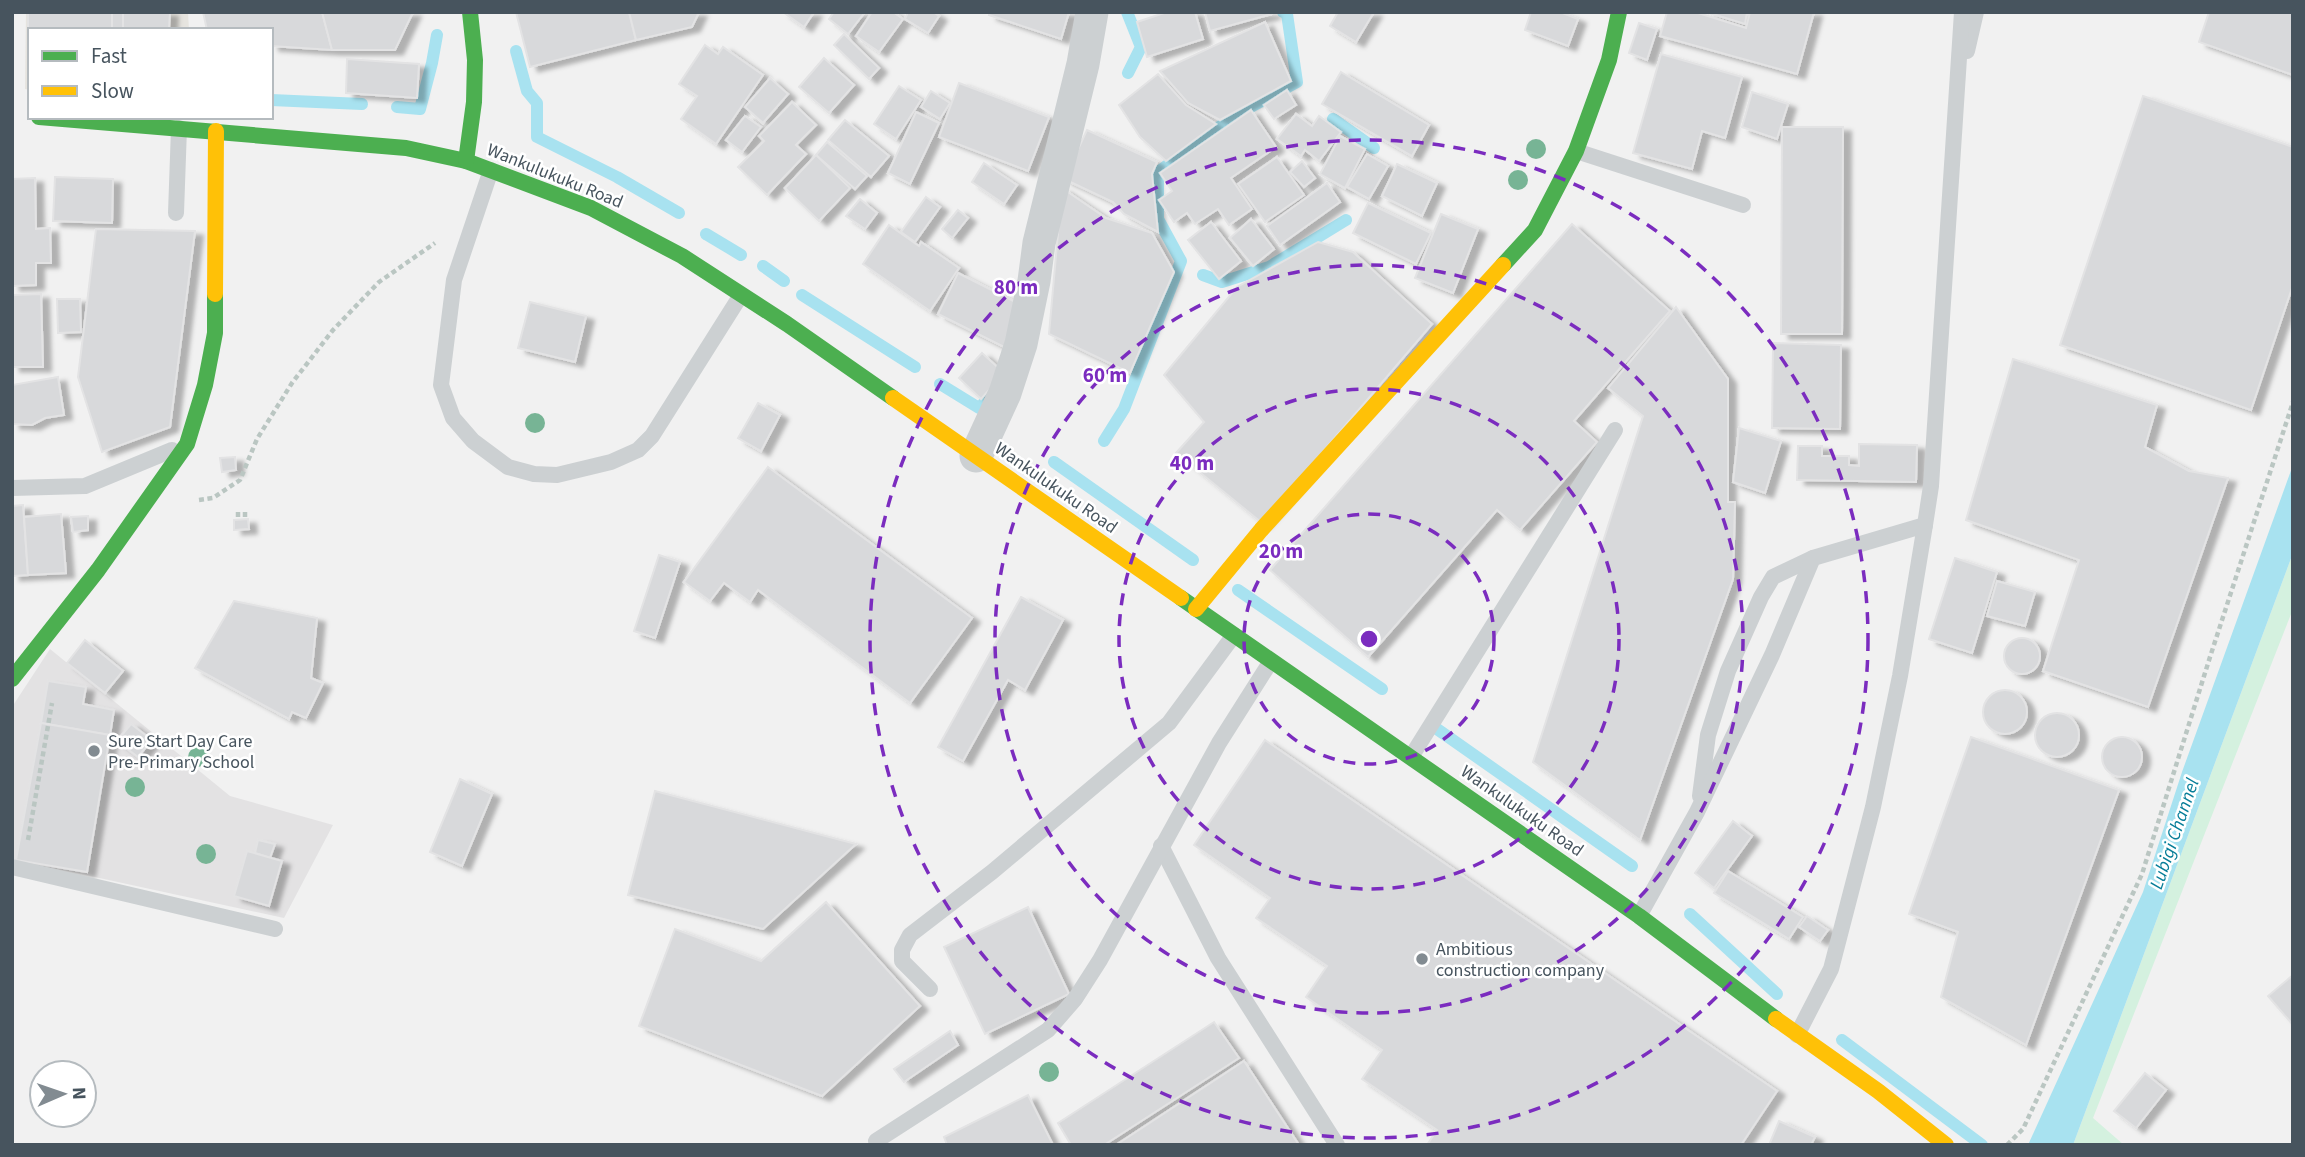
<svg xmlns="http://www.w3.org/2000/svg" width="2305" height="1157" font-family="'Source Sans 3',sans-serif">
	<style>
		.commercial { fill: #e6e4df }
		.education { fill: #e3e2e3 }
		.green { fill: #d4f1df }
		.water { fill: #a8e2f0 }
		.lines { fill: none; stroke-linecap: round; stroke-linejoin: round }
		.stream { stroke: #a8e2f0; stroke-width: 12 }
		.building { fill: #d8d9db; stroke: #e3e3e4; stroke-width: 2; filter: url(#shadow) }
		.path { stroke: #bac6c2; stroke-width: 4.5; stroke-dasharray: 5 3.5; stroke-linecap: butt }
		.lane { stroke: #ccd0d2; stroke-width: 16 }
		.street { stroke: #ccd0d2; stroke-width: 33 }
		.fast { stroke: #4caf50; stroke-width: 16 }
		.slow { stroke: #ffc107; stroke-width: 16 }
		.tree { fill: #77b495 }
		.ring { fill: none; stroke: #7b2cbf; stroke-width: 3.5; stroke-dasharray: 12 9 }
		.poi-dot { fill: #828b91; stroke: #fff; stroke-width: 2.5 }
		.labels { text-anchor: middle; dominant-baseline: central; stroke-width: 5; stroke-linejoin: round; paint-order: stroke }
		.street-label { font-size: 18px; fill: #47545e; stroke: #fff }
		.poi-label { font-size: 18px; fill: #47545e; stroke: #fff; text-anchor: start }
		.water-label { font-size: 19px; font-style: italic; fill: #087e99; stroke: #fff }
		.centre { fill: #7b2cbf; stroke: #fff; stroke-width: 3.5 }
		.ring-label { font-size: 21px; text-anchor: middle; font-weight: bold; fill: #7b2cbf; stroke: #fff; stroke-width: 5; stroke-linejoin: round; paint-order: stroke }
	</style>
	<defs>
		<filter id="shadow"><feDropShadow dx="8" dy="4.5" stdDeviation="2" flood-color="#0004"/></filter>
	</defs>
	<rect width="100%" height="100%" fill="#f1f1f1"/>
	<path class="commercial" d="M26,12H188L189,30H30V90L25,89Z"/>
	<path class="education" d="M50,649L230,796L333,825L284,918L12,859V707Z"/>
	<path class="green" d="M2293,553V609L2093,1118L2124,1145H2073Z"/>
	<path class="water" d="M2293,465V553L2073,1145H2028L2143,892L2182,772Z"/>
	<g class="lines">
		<g class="stream">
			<path d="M1127,12L1141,47L1128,73"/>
			<path d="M516,51L527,91L537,103V137L617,177L679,213"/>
			<path d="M271,100L362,104"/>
			<path d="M397,107L420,109L432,63L437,35"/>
			<path d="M1333,119L1374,148"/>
			<path d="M706,234L741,255"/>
			<path d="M763,266L784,281"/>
			<path d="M1203,275L1222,282L1269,267L1346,220"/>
			<path d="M802,295L915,367"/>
			<path d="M940,384L979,408L992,395"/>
			<path d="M1104,441L1124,409L1181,261L1158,219V172L1234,116L1297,82L1287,14L1283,12"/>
			<path d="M1054,462L1193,560"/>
			<path d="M1238,590L1382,689"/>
			<path d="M1437,729L1632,866"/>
			<path d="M1690,914L1777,994"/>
			<path d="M1842,1040L1982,1145"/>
		</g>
	</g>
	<g class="building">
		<path d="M28,12H112V30H30V52H28Z"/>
		<rect x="112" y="12" width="11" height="18"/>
		<path d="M123,12H170L169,30H123Z"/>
		<path d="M203,12H322L332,50L271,46V30H207Z"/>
		<path d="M322,12H413L395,50H332Z"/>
		<path d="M516,12H629L636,40L530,67Z"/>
		<path d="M629,12H699L692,27L636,40Z"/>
		<path d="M783,12H814L804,27Z"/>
		<path d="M834,12H865L848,34L829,19Z"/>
		<path d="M872,12H893L903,19L879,52L856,36Z"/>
		<path d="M908,12H933L939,16L928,33L905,19Z"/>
		<path d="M990,12H1069L1061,39L989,15Z"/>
		<path d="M1167,12H1195L1203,39L1147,57L1137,22Z"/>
		<path d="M1205,12H1272V14L1210,31Z"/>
		<path d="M1338,12H1374L1356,42L1330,26Z"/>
		<path d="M1531,12H1560L1578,19L1568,46L1525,30Z"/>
		<path d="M1667,12H1695L1746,28L1750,12H1814L1797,74L1660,36Z"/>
		<path d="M1706,12H1747L1745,24Z"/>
		<path d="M2209,12H2293V75L2199,42Z"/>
		<path d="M1265,22L1291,81L1220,120L1188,103L1160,71Z"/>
		<path d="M1639,23L1657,29L1647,60L1629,53Z"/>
		<path d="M844,34L879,68L869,79L834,45Z"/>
		<path d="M705,45L718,54L723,47L763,75L716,144L681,119L697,96L679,84Z"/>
		<path d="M1661,54L1742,77L1725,138L1702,131L1692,169L1633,153Z"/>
		<path d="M824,58L854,85L829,113L799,87Z"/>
		<path d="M347,59L419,64L417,98L346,93Z"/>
		<path d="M1341,72L1429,125L1412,156L1322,104Z"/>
		<path d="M1158,74L1186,105L1216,124L1166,161L1140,137L1119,105Z"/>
		<path d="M770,78L788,94L763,123L745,107Z"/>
		<path d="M959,83L1049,117L1028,171L939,137Z"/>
		<path d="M899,86L921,100L896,139L874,124Z"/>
		<path d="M1287,90L1296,105L1274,119L1264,105Z"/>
		<path d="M931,91L950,103L940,119L921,107Z"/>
		<path d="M1752,92L1788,104L1777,139L1742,127Z"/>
		<path d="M2143,96L2293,147V285L2251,410L2060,345Z"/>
		<path d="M792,102L816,125L796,145L806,154L767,195L738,167L764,141L759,136Z"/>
		<path d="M1251,110L1276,147L1231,178L1252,209L1229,225L1218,209L1195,224L1187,213L1174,222L1159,200L1172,191L1160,173Z"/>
		<path d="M916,112L939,123L910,184L888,173Z"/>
		<path d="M1296,114L1312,126L1319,116L1341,132L1319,161L1305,150L1301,156L1277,139Z"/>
		<path d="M745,116L761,127L742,152L726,140Z"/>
		<path d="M845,120L889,156L871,177L828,140Z"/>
		<path d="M1782,127H1843L1842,334H1781Z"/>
		<path d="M1087,130L1157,162L1152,174L1158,232L1124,214L1113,202L1064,179Z"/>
		<path d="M1340,136L1365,149L1345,188L1320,174Z"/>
		<path d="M827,142L867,176L855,189L816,155Z"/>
		<path d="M1367,154L1388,166L1369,199L1347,187Z"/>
		<path d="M816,155L850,188L819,221L785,188Z"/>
		<path d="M1277,157L1304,195L1265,222L1238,184Z"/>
		<path d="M1302,161L1315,178L1304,187L1290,172Z"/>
		<path d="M984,163L1017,185L1004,204L972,182Z"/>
		<path d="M1397,164L1437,183L1422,216L1382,196Z"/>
		<path d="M55,177L113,179L112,223L53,221Z"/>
		<path d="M35,178L36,229L50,228L51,263H36V285L12,286V179Z"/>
		<path d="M1327,183L1340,202L1280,245L1267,226Z"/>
		<path d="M1062,188L1106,218L1152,233L1174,272L1130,373L1049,334Z"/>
		<path d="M926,197L940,207L915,242L901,232Z"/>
		<path d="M860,199L877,213L865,229L846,216Z"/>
		<path d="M1368,203L1431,233L1416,264L1353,233Z"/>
		<path d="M958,210L968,218L952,238L942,229Z"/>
		<path d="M1441,214L1478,229L1453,293L1415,278Z"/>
		<path d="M1251,219L1274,249L1253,266L1230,238Z"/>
		<path d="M1211,222L1241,261L1219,279L1188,240Z"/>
		<path d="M1572,224L1670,311L1574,421L1597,442L1520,530L1497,510L1368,657L1270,570Z"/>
		<path d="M889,225L919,246L921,242L959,268L930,311L863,264Z"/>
		<path d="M96,229L195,231L170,427L102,452L78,377Z"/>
		<path d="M1318,242L1353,252L1432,324L1262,523L1176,453L1204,422L1164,375L1237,287Z"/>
		<path d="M958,273L1025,307L1006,348L938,314Z"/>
		<path d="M41,294L43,367H12V295Z"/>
		<path d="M57,299H80L81,332L58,333Z"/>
		<path d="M530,302L586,316L575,362L518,348Z"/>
		<path d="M1676,307L1728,379V502H1735L1733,579L1640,840L1533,762L1643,416L1608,388Z"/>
		<path d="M1773,343L1841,345L1840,429L1772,428Z"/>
		<path d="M982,353L1004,373L981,399L959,378Z"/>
		<path d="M2013,359L2157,405L2145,447L2189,471L2228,478L2148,707L2043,671L2079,560L1966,520Z"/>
		<path d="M58,377L64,415L45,418L32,425L12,424V385Z"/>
		<path d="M758,403L780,415L761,451L738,438Z"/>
		<path d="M1739,428L1781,441L1765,493L1733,482Z"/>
		<path d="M1859,444L1917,445L1916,482L1797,480L1798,446H1822V456H1849V465L1859,466Z"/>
		<path d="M235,457L236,470L222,472L220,458Z"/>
		<path d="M768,467L972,618L910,703L758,590L750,602L724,583L710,601L684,582Z"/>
		<path d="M23,505L28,575L12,576V506Z"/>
		<path d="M61,514L66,573L28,575L24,517Z"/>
		<path d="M88,516V530L73,532L71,517Z"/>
		<path d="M248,519L249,529L234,530V520Z"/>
		<path d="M659,555L680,562L655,638L634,631Z"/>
		<path d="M1955,558L1997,572L1972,653L1929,639Z"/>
		<path d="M1997,581L2035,592L2025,626L1987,616Z"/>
		<path d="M1021,597L1063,620L1025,690L1008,680L963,761L938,747Z"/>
		<path d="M234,601L317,618L311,678L323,683L306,718L292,712L289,719L195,668Z"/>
		<circle cx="2022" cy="656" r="18"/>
		<path d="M85,640L123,671L105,693L67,663Z"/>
		<path d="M48,681L86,687L83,704L114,710L110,735L41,723Z"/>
		<circle cx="2005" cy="712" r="22"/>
		<circle cx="2057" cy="735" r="22"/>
		<path d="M41,723L110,735L87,872L16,860Z"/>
		<path d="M131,724L152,740L138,757L117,741Z"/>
		<path d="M1971,737L2119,790L2026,1045L1941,997L1958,932L1909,914Z"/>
		<circle cx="2122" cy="757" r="20"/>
		<path d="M1265,740L1777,1091L1741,1145H1427L1437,1130L1362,1079L1382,1050L1306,997L1327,966L1256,918L1270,898L1194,845Z"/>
		<path d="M460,779L492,794L462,866L430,852Z"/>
		<path d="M655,791L856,844L763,929L628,895Z"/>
		<path d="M1733,821L1752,836L1714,888L1695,873Z"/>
		<path d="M258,840L275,844L270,858L255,853Z"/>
		<path d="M247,851L282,861L269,906L234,896Z"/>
		<path d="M1728,871L1803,917L1789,939L1714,893Z"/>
		<path d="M826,902L920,1006L822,1096L639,1026L675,929L761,961Z"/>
		<path d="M1028,907L1069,994L985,1034L944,947Z"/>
		<path d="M1807,916L1828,930L1820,941L1799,927Z"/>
		<path d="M2293,975V1025L2268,996Z"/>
		<path d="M1214,1022L1239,1058L1104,1145H1071L1058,1123Z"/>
		<path d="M950,1031L958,1045L904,1082L894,1069Z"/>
		<path d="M1244,1061L1299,1145H1116Z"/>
		<path d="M2145,1073L2166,1090L2136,1128L2114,1111Z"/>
		<path d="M1028,1095L1053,1145H947L944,1137Z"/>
		<path d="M1779,1121L1815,1137L1811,1145H1769Z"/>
	</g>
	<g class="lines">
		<g class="path">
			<path d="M199,500L213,498L240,480L257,439L292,383L333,330L379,282L435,243"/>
			<path d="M238,512V520"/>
			<path d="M245,512V519"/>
			<path d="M28,840L52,703"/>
			<path d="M2007,1145L2023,1129L2142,874L2210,657L2293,402"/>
		</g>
		<g class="lane">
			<path d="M1967,51L1976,12"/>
			<path d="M1576,151L1743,205"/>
			<path d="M491,170L454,280L441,385L453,418L473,441L508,467L534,474L557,475L611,462L638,450L652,436L741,295"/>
			<path d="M176,213L179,128"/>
			<path d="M12,488L85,486L172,450"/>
			<path d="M1411,757L1615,430"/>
			<path d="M1700,796L1708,735L1728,671L1761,597L1773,577L1813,558"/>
			<path d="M1161,846L1218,958L1337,1145"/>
			<path d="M12,867L275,929"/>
			<path d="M1639,916L1697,812L1772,655L1813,558L1925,525L1931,486L1962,12"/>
			<path d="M930,989L902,961V950L910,935L992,872L1169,723L1234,635"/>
			<path d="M1797,1035L1831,969L1873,807L1900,676L1925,525"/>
			<path d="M876,1141L1048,1030L1075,999L1100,960L1219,743L1271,661"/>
		</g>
		<path class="street" d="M976,456L1005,393L1021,344L1034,281L1039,243L1083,64L1092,12"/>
		<g class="fast">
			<path d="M39,117L406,148L466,161L591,208L682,256L787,324L893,398"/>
			<path d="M466,161L474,102L475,60L470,12"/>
			<path d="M1503,265L1535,230L1576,151L1609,60L1619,12"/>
			<path d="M1181,598L1639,916L1776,1019"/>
			<path d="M12,679L98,570L187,444L205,385L215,333V294"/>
		</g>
		<g class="slow">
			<path d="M215,294L216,131"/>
			<path d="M893,398L1181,598"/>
			<path d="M1196,609L1261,530L1503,265"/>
			<path d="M1776,1019L1878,1091L1946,1145"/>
		</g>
	</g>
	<g class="tree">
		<circle cx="1536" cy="149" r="10"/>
		<circle cx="1518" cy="180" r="10"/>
		<circle cx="535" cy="423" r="10"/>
		<circle cx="198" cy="757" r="10"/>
		<circle cx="135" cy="787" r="10"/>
		<circle cx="206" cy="854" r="10"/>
		<circle cx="1049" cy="1072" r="10"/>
	</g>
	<g class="ring">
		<circle cx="1369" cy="639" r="125"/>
		<circle cx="1369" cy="639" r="250"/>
		<circle cx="1369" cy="639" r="374"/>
		<circle cx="1369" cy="639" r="499"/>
	</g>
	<g class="poi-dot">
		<circle cx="94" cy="751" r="7"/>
		<circle cx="1422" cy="959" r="7"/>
	</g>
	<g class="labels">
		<g class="street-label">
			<text transform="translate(555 176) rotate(22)">Wankulukuku Road</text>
			<text transform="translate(1056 488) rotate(35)">Wankulukuku Road</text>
			<text transform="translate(1522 811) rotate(35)">Wankulukuku Road</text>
		</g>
		<g class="poi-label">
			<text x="108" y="741">Sure Start Day Care<tspan x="108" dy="21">Pre-Primary School</tspan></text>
			<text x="1436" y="949">Ambitious<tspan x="1436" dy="21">construction company</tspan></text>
		</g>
		<g class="water-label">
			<text transform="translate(2175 834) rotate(-71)">Lubigi Channel</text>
		</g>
	</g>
	<circle cx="1369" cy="639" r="10" class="centre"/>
	<g class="ring-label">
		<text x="1016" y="294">80 m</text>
		<text x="1105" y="382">60 m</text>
		<text x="1192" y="470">40 m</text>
		<text x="1281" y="558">20 m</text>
	</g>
	<rect width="2305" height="1157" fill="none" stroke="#47545e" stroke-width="28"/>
	<rect x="28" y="28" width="245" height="91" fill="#ffffff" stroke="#b5bbbf" stroke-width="2"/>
	<rect x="42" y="51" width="35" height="10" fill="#4caf50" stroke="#b5bbbf" stroke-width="2"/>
	<text x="91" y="63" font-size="21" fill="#47545e">Fast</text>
	<rect x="42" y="86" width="35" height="10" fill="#ffc107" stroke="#b5bbbf" stroke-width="2"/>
	<text x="91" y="98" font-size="21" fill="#47545e">Slow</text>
	<g transform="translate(63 1094) rotate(88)"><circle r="33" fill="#ffffff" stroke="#b5bbbf" stroke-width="2"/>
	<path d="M0-5L12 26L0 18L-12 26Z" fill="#828b91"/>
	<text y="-10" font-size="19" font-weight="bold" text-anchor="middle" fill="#47545e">N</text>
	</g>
</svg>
